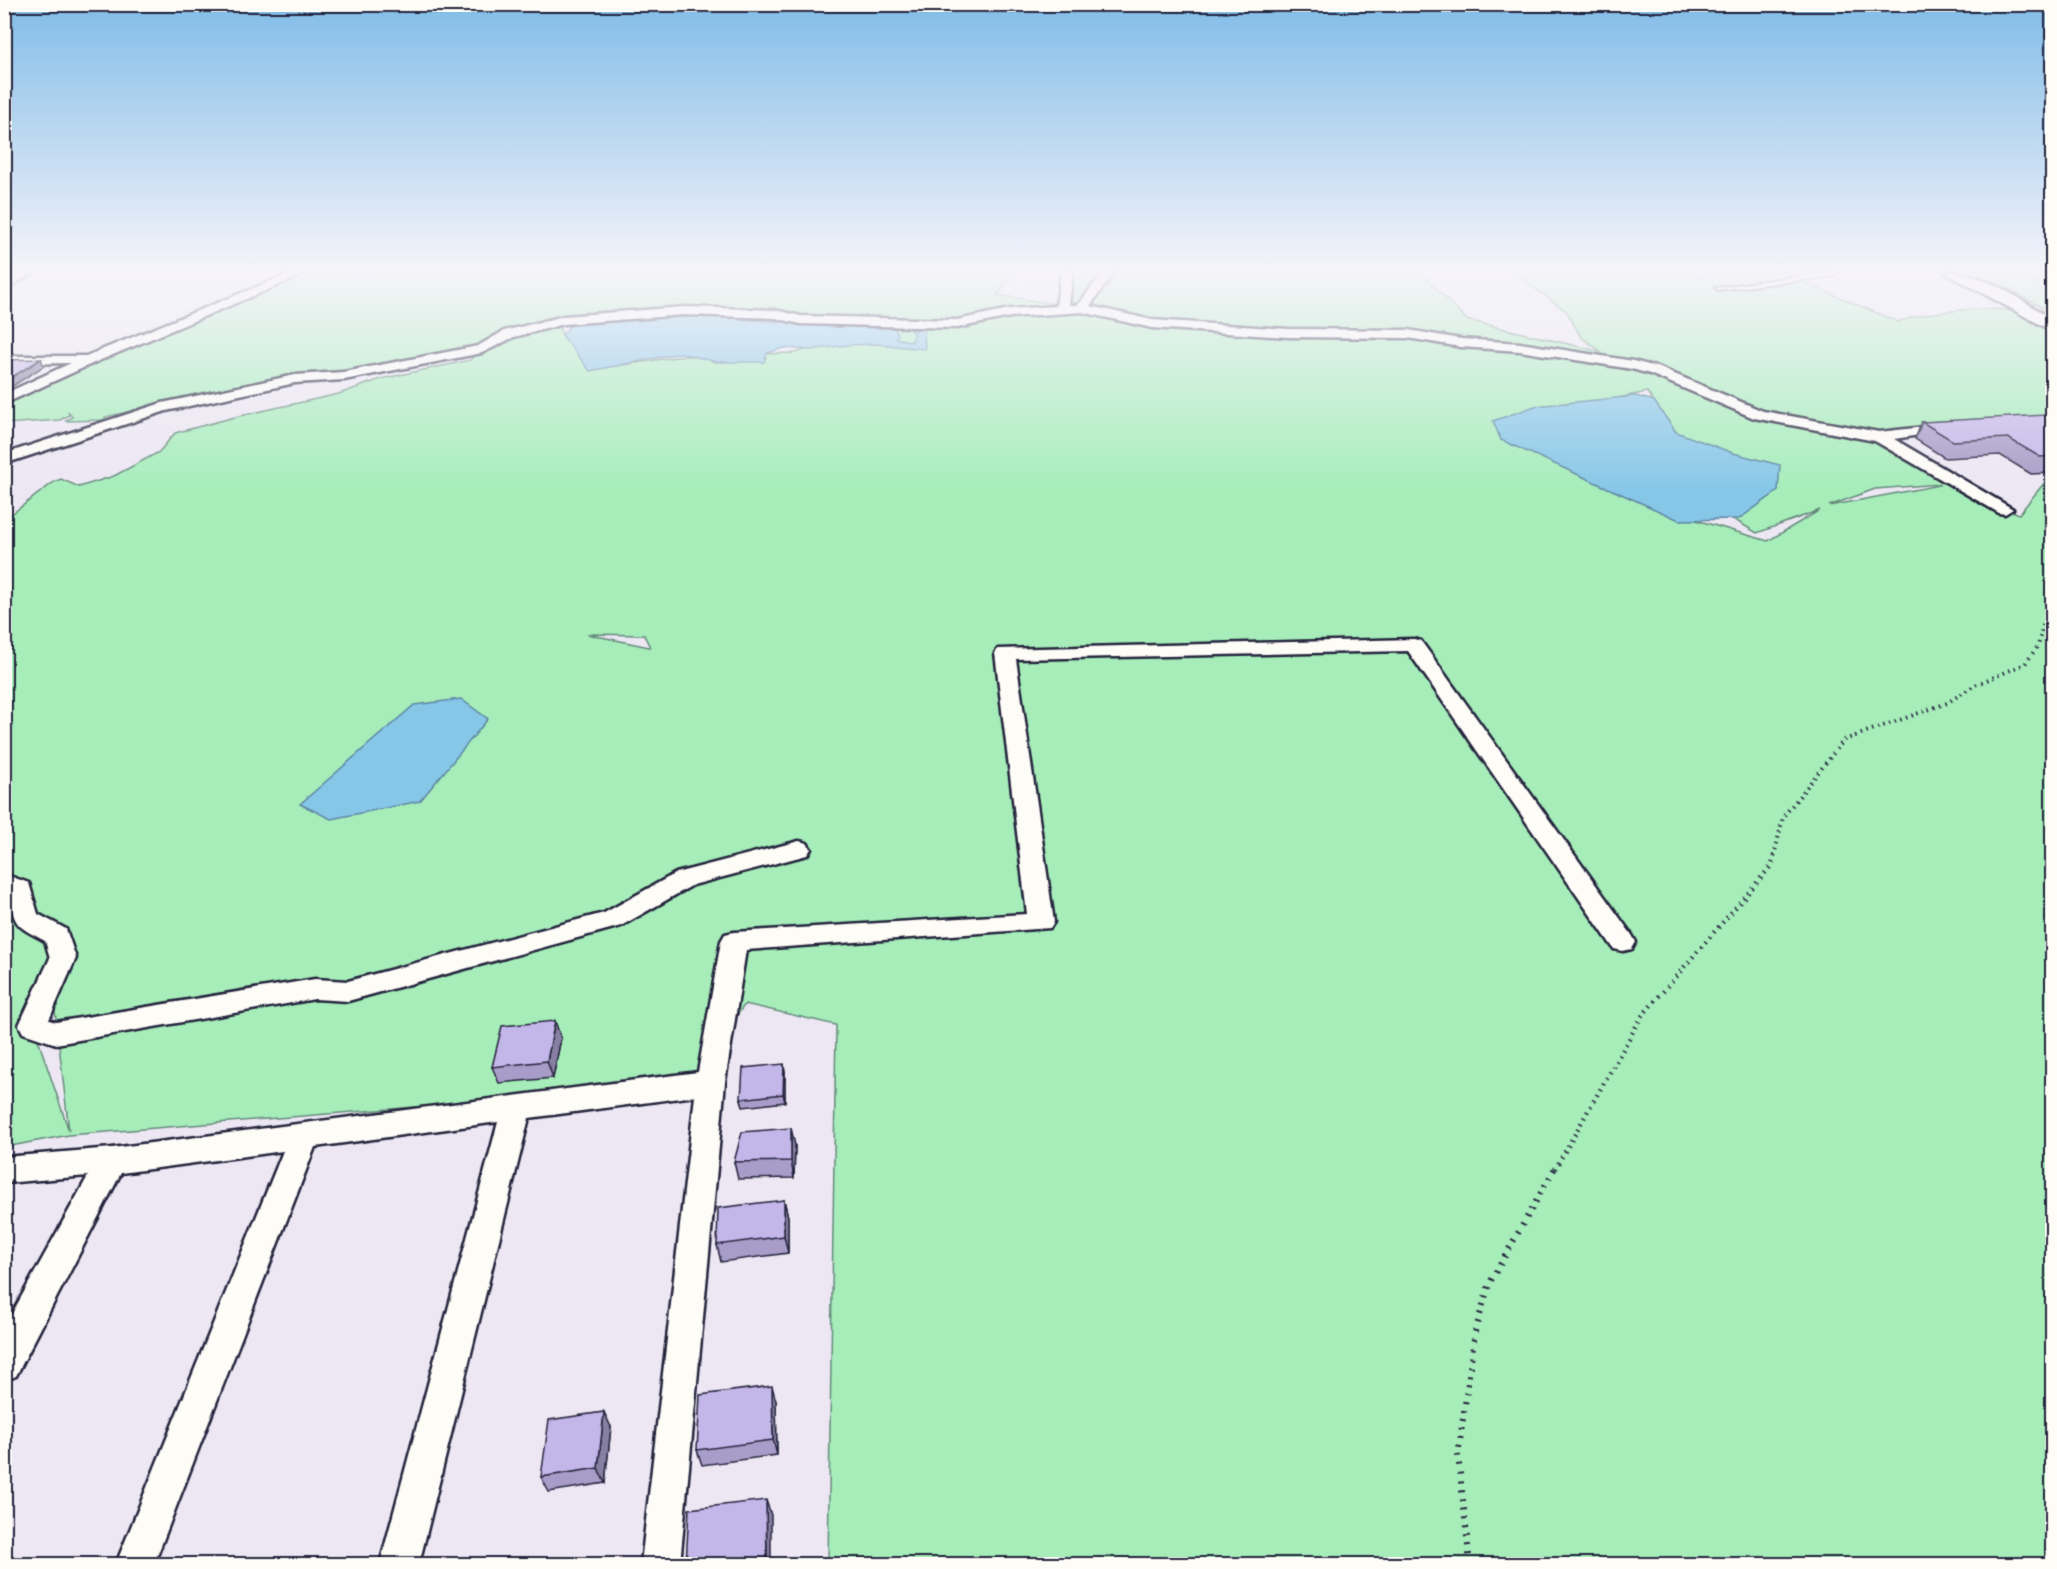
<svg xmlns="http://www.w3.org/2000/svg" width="2057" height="1569" font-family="Itim,sans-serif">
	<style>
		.green { fill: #a6edba; stroke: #64887a; stroke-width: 1.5; fill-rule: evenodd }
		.water { fill: #86c7e7; stroke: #5e85a2; stroke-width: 1.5 }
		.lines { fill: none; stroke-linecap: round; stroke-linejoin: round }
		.service-casing { stroke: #22223b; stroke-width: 4 }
		.minor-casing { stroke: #22223b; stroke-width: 5 }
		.tertiary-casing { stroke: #22223b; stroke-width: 5 }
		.path-far2 { stroke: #22223b; stroke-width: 4; stroke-dasharray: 1.5 4.5; stroke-linecap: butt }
		.path-far1 { stroke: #22223b; stroke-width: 4.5; stroke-dasharray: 1.5 5; stroke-linecap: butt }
		.path { stroke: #22223b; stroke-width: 6; stroke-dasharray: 2 7; stroke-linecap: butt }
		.service { fill: #fdfcf7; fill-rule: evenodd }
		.minor { fill: #fdfcf7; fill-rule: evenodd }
		.tertiary { fill: #fdfcf7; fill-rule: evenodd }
		.wall { fill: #a89dc8; stroke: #22223b; stroke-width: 1.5 }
		.shaded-wall { fill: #8880a3; stroke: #22223b; stroke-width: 1.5 }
		.building { fill: #c3b7e9; stroke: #22223b; stroke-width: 1.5 }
	</style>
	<rect width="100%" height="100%" fill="#ece7f3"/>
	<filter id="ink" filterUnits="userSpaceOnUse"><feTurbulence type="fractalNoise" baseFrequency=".0167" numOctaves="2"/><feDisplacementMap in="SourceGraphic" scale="12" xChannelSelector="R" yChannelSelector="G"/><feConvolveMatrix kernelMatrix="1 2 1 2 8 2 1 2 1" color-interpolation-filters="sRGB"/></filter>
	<g filter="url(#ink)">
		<g class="green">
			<path d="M308,271H348L349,276L421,271H1017L997,295L1063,305L1067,271H1419L1467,320L1602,352L1581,337L1567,312L1511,271H1688L1696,276L1778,271L1898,322C1922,312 1993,304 2019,313C2030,317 2041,324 2052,329V417L1983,419L1870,439L1947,483L2019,514L2045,482L2052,481V1564H828L836,1025L745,1004L688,1085L69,1135L5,1147V519L54,482L61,479L79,487L114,476L159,452L175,433L235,417L339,394L381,379L470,360C485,339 532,329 558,323L562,335L590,370L682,356L796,353L817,345L842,344L850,339L791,319L742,320L652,310L559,319L495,338L482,346H471L367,369L312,372L268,380L231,391L194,396L105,417V420L65,421L72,417L68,411L69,415L60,420L5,424L4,401L26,391L24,390L105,354ZM1647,392L1676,432L1744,463L1763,488L1756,507L1726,515L1757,533L1820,510L1768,541L1696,520L1502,440L1517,435L1535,406L1593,403ZM1940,484V485L1829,506L1875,489ZM587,634L644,635L650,647H649ZM47,986L55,1011L69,1131L33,1025Z"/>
			<path d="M1967,271L2052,274V282L2032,284L2052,294V313L2005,287Z"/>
		</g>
		<g class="water">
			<path d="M669,312L762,321L885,325L894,327L898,334L896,338L912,342L914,334L910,330H924L925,349L876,344L848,345L810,350L784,348L767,353L764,362H716L681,353L590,371L562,335L575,319Z"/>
			<path d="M1636,396L1654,401L1676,432L1733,453L1780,465L1778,491L1739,519L1679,520L1501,440L1493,421L1535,406Z"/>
			<path d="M461,699L488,719L420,801L331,819L300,804L414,705Z"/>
		</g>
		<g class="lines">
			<g class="service-casing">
				<path id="service" d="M1833,271H1839L1834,276L1718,290L1715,288Z"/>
			</g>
			<g class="minor-casing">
				<g id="minor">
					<path d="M22,271H36L4,290V282Z"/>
					<path d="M296,271H312L96,362L4,404V394L71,363L4,364V356H86Z"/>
					<path d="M1061,271H1073L1069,305H1078L1104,271H1115L1090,306L1152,320L1288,329L1408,330L1461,339L1520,343L1633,361L1660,368L1763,411L1879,432L1952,424L1954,427L1952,430L1894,439L2013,509L2005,514L1999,513L1875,441L1754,418L1650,374L1632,369L1520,351L1461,347L1408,338L1288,337L1152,328L1082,312L1010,317L957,328L801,324L775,318L684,315L564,324L514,337L482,353L344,380L295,383L166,411L4,464V454L162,403L295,375L344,372L478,346L504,331L564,316L684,307L775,310L801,316L957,320L1010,309L1056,306Z"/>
					<path d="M2044,271H2052V276Z"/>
					<path d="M1414,639L1421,641L1632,935L1636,942L1632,949L1623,951L1614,949L1408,651L1016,659L1054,922L1050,928L746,950L725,1082L680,1564H641L695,1096L529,1118L419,1564H380L498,1122L315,1147L154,1564H116L283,1151L121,1173L16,1376L4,1381V1328L88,1176L4,1183V1157L112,1148L698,1072L721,941L725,934L734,932L1027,914L995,653L998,649Z"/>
					<path d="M799,841L807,843L811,849L807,855L693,885L621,926L348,1001L315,999L56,1044L23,1033L19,1025L50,958L45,941C16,925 15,928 9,894L4,892V874L29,883L38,914L66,929L76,958L49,1020L56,1022L315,979L348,981L604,913L676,873Z"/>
				</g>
			</g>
			<g class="tertiary-casing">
				<path id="tertiary" d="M1942,271C1982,271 2019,299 2052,319V331Z"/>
			</g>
			<path class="path-far2" d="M1774,856L1783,817L1844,740L1947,703L1975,685L2025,664L2038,646L2043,625"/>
			<path class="path-far1" d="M1555,1169L1642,1016L1772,865L1774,855"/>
			<path class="path" d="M1470,1564L1458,1455L1475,1332L1489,1284L1555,1168"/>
			<use href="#service" class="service"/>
			<use href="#minor" class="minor"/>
			<use href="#tertiary" class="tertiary"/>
		</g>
		<g class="wall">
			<path d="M2052,418V473L2031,474L2000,455L1945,458L1915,439L1922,422Z"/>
			<path d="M561,1038L553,1078L499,1083L492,1067Z"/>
			<path d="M785,1072V1102L743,1107L741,1099Z"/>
			<path d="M795,1145L794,1178L738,1179L734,1162Z"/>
			<path d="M784,1200L788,1217V1253L721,1262L717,1245Z"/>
			<path d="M776,1401L777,1455L702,1465L697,1450Z"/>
			<path d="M611,1427L605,1483L549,1492L541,1477Z"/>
		</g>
		<g class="shaded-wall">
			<path d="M1797,271H1814L1796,274Z"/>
			<path d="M41,359L44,366L8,389L4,382Z"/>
			<path d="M555,1021L561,1038L553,1078L547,1061Z"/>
			<path d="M784,1064L785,1072V1102L783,1094Z"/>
			<path d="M791,1128L795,1145L794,1178L791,1161Z"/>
			<path d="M784,1200L788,1217V1253L784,1236Z"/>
			<path d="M772,1386L776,1401L777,1455L773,1440Z"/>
			<path d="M604,1412L611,1427L605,1483L598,1468Z"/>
			<path d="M766,1500L771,1515V1564H767V1563Z"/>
		</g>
		<g class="building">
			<path d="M41,359L4,382V360Z"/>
			<path d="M2046,415L2052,418V456L2040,457L2008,438L1953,441L1922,422Z"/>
			<path d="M555,1021L547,1061L492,1067L502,1026Z"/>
			<path d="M784,1064L783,1094L741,1099L743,1068Z"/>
			<path d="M791,1128V1161L734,1162L742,1132Z"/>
			<path d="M784,1200V1236L717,1245L718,1208Z"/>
			<path d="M772,1386L773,1440L697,1450L700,1395Z"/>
			<path d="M604,1412L598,1468L541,1477L549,1420Z"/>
			<path d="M766,1500L767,1563L751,1564H686L689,1509Z"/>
		</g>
	</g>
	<linearGradient id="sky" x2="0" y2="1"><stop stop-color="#81bce8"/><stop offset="0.55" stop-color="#f6f4fa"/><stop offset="1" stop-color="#f6f4fa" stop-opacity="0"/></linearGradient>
	<rect width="2057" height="491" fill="url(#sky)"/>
	<rect width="2057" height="1569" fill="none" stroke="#fdfcf7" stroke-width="24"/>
	<rect x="12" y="12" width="2033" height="1545" fill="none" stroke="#22223b" stroke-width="2" filter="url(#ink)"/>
</svg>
